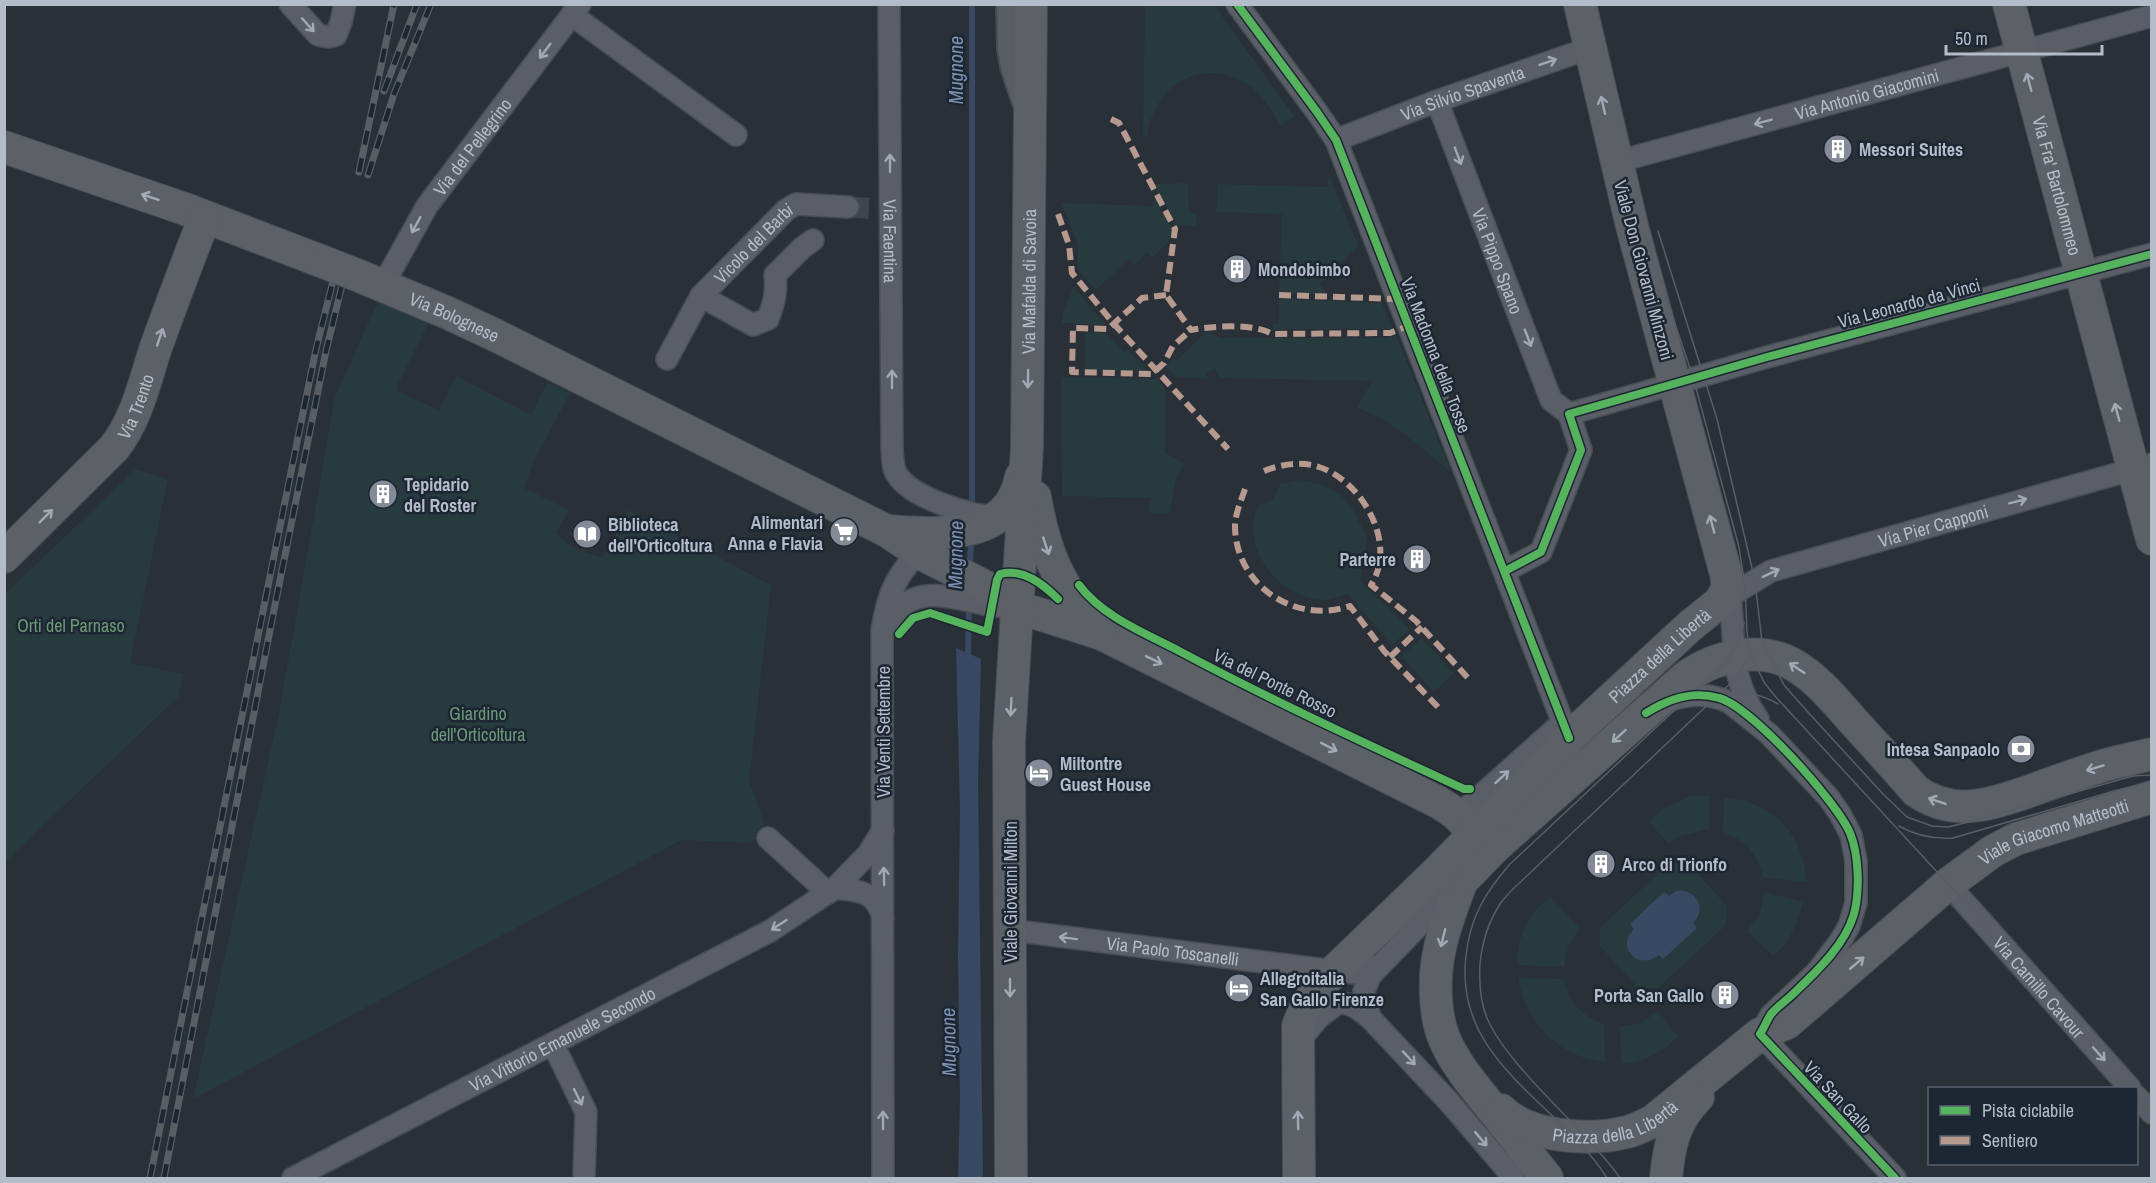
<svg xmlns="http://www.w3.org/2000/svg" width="2156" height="1183" font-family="'Archivo Narrow',sans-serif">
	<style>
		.green { fill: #273a3e; fill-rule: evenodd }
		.water { fill: #384963 }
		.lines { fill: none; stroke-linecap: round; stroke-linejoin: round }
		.stream { stroke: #384963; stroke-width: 6 }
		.street-tunnel { stroke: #3f454e; stroke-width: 21; stroke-dasharray: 21 10; stroke-linecap: butt }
		.street-casing { stroke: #484c53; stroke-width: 24 }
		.secondary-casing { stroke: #484c53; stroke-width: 32 }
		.primary-casing { stroke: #484c55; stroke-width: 34 }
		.street { stroke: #5a5e66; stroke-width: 21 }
		.secondary { stroke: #595d64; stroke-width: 28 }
		.primary { stroke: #5c6168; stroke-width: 32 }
		.tram { stroke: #595d64; stroke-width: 1.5 }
		.rail-casing { stroke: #595d64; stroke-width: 7 }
		.rail { stroke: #1d2633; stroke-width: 4.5; stroke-dasharray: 14; stroke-linecap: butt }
		.primary-bridge-casing { stroke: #484c55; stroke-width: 34; stroke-linecap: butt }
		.primary-bridge { stroke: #5c6168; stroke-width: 32 }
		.quiet { stroke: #b69a8f; stroke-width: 6; stroke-dasharray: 12 6; stroke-linecap: butt }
		.cycleway-casing { stroke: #1d2633; stroke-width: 11 }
		.cycleway { stroke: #56b35d; stroke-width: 8 }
		.oneway { stroke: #a2a9b5 }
		.oneway2 { stroke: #a2aab6 }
		.labels { text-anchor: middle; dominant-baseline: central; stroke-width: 5; stroke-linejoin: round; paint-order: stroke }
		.street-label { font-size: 18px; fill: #b4bcc9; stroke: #1d2633 }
		.poi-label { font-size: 18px; font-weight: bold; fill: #b4bcc9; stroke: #1d2633; text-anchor: start }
		.park-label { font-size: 18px; fill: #6b9a76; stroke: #1d2633 }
		.water-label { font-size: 20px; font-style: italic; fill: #7c92b1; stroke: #1d2633 }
	</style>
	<rect width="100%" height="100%" fill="#2a3038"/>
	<g class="green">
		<path d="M1145,5H1214L1294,116L1281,126C1271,111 1262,92 1245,83C1199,56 1153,87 1147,137H1143Z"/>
		<path d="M1329,174L1358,246L1319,284L1326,291L1322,295L1279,292L1282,214L1216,212L1218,184L1327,187Z"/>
		<path d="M1188,183L1189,213L1197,214L1195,226H1177L1155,184Z"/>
		<path d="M1154,198L1173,231L1167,244L1152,257L1147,253L1135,264L1129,259L1096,290L1078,270V244L1061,203L1153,206Z"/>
		<path d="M1073,287L1106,325L1062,323C1062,307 1070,301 1073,287Z"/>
		<path d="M379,299L429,322L395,390L439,410L456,376L531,415L547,382L570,393L533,463L524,488L569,510L556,533C570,548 582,553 603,557L628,510L771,585L749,781L764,822L762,836L748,843L682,840L193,1099L279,713L335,397Z"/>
		<path d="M1279,299L1382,303L1393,329H1273V324H1279Z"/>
		<path d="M1207,331L1220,338H1386L1396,335L1451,472C1421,448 1394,421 1357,408L1372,381L1219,378L1215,369L1206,373L1208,379L1177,377L1166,366L1174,358L1177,360Z"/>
		<path d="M1085,332L1105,333L1124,352L1127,350L1148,371L1085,370Z"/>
		<path d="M1061,377L1157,379L1165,388V453L1184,463L1176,481L1169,514L1149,513L1150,498L1062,496Z"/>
		<path d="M136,469L168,479L130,663L183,674L178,697L5,862V594Z"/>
		<path d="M1299,480L1323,485L1340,494L1352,508L1367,538L1360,581L1410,629L1392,645L1348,594C1339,596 1329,601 1320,600C1276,595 1240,547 1258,505L1273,500L1280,484Z"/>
		<path d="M1421,638L1454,673L1434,692L1402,657Z"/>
		<path d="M1690,796H1709V829L1680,836L1669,844L1649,822L1663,809Z"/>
		<path d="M1724,797C1775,803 1801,831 1807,882L1763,878C1759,855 1745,840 1723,832Z"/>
		<path d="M1669,863H1688L1727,906L1726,925L1658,988H1638L1600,946V928ZM1682,890L1690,892L1693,923L1629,933Z"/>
		<path d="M1765,892L1803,902C1797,923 1791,942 1773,956L1747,931L1759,915Z"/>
		<path d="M1551,897L1580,928L1568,946L1564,967L1517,965C1516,938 1529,911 1551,897Z"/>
		<path d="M1518,978L1564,979C1567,1001 1584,1017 1604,1024L1605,1062C1559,1057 1525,1023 1518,978Z"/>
		<path d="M1658,1011L1678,1037C1661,1052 1644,1064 1621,1063L1620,1027L1641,1023Z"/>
	</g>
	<g class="water">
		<path d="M956,648L981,659L978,783L983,1178H958L960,1100L958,955L960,809Z"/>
		<path d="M1682,890C1699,894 1706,910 1693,923L1697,928L1663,959L1659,955C1638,972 1615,946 1634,929L1630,924L1664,892L1669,896L1676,891Z"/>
	</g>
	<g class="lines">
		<g class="stream">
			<path d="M972,508V4"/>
			<path d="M970,568L971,539"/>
			<path d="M968,661L969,605"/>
		</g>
		<path class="street-tunnel" d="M848,207L880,209"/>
		<g class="street-casing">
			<g id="street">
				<path d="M290,4L318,35L328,37L336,35L341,22L345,4"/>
				<path id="s1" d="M889,4L892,449C893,458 892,469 898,476C911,497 971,517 995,516"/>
				<path d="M1237,4L1317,112L1336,140L1569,738"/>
				<path d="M572,15L736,135"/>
				<path id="s2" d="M1437,101L1551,400L1569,414"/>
				<path id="s3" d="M1336,140L1437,101L1590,48"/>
				<path id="s4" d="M1616,162L2152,16"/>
				<path id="s5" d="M383,285L427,206L580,4"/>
				<path d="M701,296L753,325L768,319C774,303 777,292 775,275L802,248L813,240"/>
				<path id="s6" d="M667,359L701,296L786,210L796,204L848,207"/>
				<path d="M1505,571L1541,552L1581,450L1569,414L1767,357L2152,254"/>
				<path d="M1728,584C1738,637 1725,671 1758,719"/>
				<path id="s7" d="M1720,602L1771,571L2152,464"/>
				<path d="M884,628C890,621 895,612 902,606C934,581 976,609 1011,607"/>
				<path d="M1662,703C1684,694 1707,692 1729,702L1769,734L1829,798L1840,814L1851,835L1856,861V903L1849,926L1841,940L1817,972L1771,1015L1760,1034L1895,1178"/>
				<path d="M1458,815L1478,798L1563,722"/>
				<path d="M768,838L828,893"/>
				<path d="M1948,884L2130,1088"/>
				<path d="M835,888C860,891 876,891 883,918"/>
				<path id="s8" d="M1010,930L1334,971L1355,973L1379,966"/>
				<path d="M1370,1018L1364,991L1370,976L1454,889"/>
				<path d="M1301,1039L1319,1017L1338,1003C1351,1002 1360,1010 1370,1018L1450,1103L1514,1178"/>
				<path d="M553,1044L586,1112L584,1178"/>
				<path d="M2136,1096L2152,1113"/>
				<path id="s9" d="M293,1178L770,931L835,888L868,854L883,830"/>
				<path d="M883,1178L882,631C888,589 898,574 926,543"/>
			</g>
		</g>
		<g class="secondary-casing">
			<path id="secondary" d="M1011,4L1012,49L1015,66L1026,99"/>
		</g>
		<g class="primary-casing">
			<g id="primary">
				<path id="s10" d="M2009,4L2152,539"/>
				<path d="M4,147L185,209L326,263"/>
				<path id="s11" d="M357,275L448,313L497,336L887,531L918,552L986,587L1017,607L1102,634L1438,802C1451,810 1469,821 1471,838C1473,856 1464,874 1458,891C1448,918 1438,945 1436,975C1435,996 1436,1018 1444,1038C1455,1064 1473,1085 1490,1106C1509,1130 1528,1154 1547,1178"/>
				<path d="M1035,497C1045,556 1061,591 1102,634"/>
				<path d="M887,531C937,534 1008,542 1021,477"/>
				<path id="s12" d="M4,557L114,448C137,419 145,380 156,347C172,303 188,260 205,217"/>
				<path d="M1463,880L1495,847L1686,677C1716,656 1760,645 1794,665C1818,679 1836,702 1854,722C1875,745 1896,768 1916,791C1953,817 1988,805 2027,792C2049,784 2071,776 2093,769C2112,762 2132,759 2152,754"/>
				<path id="s13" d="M1501,1110C1529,1138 1591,1141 1627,1132C1636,1130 1645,1125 1653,1121L1760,1034L1787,1023L1948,884L1993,851L2016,839L2152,797"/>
				<path id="s14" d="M1011,1178L1009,741L1027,447L1031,4"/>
				<path id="s15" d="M1299,1178L1298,1026L1306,1006L1319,986L1436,873L1569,738L1690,626L1720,602L1728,588L1726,574L1632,226L1580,4"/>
				<path d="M1666,1178C1669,1146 1674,1121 1698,1097"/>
			</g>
		</g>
		<use href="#street" class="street"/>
		<use href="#secondary" class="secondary"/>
		<use href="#primary" class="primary"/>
		<g class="tram">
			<path d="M1658,231L1717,419L1755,581L1762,642L1784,685L1806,710L1883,794L1907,817L1932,826L1948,827L1977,820L2133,776L2152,775"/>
			<path id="s16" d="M1645,235L1693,377L1739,547L1745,586L1747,632L1750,654L1764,682L1774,695L1962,899L2128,1088"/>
			<path d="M1715,699C1736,688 1759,693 1778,704"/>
			<path d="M1899,826C1916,836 1934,839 1953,838L2114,791L2152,782"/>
			<path d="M2136,1099L2152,1116"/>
			<path d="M1607,1178C1559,1102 1453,1061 1466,956C1470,917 1485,893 1510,864L1725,663L1737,645L1744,623"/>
			<path d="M1620,1178C1611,1164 1599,1152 1588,1140C1558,1106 1504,1058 1487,1018C1480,1001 1479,981 1480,964C1482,943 1489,921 1500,904C1508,892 1522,881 1532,871L1737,677L1752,650"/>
		</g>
		<g class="rail-casing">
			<g id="rail">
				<path d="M384,91L417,4"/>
				<path d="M359,172L394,4"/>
				<path d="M368,175L394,94L431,4"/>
				<path d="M150,1178L275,551L316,349L333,281"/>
				<path d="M164,1178L271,625L326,351L342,285"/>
			</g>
		</g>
		<use href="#rail" class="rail"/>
		<g class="primary-bridge-casing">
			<path id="primary-bridge" d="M326,263L357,275"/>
		</g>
		<use href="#primary-bridge" class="primary-bridge"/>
		<g class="quiet">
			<path d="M1111,119L1119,123L1175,229L1166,295L1191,330C1212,326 1254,323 1272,334L1390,333L1408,326"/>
			<path d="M1058,214L1069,245L1072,273L1114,324L1228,449"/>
			<path d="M1166,295L1142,298L1108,329L1073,328L1072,372L1152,374L1164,363L1173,346L1191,330"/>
			<path d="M1279,295L1398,299"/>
			<path d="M1264,471C1281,464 1302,461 1319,467C1362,481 1398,543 1371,585L1416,621L1468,678"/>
			<path d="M1245,489C1241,501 1236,512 1235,524C1234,585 1295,625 1350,606L1384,651L1438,707"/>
			<path d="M1390,657L1422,627"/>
		</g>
		<g class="cycleway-casing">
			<g id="cycleway">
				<path d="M1237,4L1317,112L1336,140L1569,738"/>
				<path d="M1505,571L1541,552L1581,450L1569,414L1767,357L2152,254"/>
				<path d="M1079,585C1103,617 1145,633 1181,652C1273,701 1369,745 1464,789H1470"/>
				<path d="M899,634L913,618L930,613L987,632L997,580L1000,574C1023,568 1043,584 1058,599"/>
				<path d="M1646,713C1668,699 1692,690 1719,698C1751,706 1837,802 1850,833C1859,855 1860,890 1854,914C1845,945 1817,971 1794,993C1787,1000 1778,1006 1771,1014C1767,1020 1764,1028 1760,1034L1895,1178"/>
			</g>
		</g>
		<use href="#cycleway" class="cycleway"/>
	</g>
	<defs><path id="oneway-shaft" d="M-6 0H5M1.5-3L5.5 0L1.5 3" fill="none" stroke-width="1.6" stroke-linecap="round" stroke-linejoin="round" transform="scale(1.5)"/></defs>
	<g class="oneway">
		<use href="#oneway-shaft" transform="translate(308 25) rotate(48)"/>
		<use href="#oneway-shaft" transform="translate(545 51) rotate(127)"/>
		<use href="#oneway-shaft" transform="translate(1548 62) rotate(-19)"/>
		<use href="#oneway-shaft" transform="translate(1763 122) rotate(165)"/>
		<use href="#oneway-shaft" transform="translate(1458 156) rotate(69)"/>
		<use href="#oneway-shaft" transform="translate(890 163) rotate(-90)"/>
		<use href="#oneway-shaft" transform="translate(416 225) rotate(119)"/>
		<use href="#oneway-shaft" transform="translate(1528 338) rotate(69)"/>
		<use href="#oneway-shaft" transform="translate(892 379) rotate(-90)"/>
		<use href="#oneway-shaft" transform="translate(2018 501) rotate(-15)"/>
		<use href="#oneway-shaft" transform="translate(1771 573) rotate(-25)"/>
		<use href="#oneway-shaft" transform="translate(1502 777) rotate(-42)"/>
		<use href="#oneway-shaft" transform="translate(884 876) rotate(-91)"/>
		<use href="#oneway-shaft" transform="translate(779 925) rotate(147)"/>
		<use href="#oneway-shaft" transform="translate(1068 938) rotate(-173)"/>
		<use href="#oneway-shaft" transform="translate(2099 1054) rotate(48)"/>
		<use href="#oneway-shaft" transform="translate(1409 1058) rotate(47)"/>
		<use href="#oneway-shaft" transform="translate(578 1097) rotate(64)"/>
		<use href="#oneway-shaft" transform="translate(883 1120) rotate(-90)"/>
		<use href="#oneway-shaft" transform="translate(1481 1139) rotate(50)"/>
	</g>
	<g class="oneway2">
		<use href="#oneway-shaft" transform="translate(2029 82) rotate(-105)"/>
		<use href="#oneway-shaft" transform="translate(1603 105) rotate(-103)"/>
		<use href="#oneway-shaft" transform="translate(150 197) rotate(-161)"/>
		<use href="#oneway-shaft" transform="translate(160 337) rotate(-71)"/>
		<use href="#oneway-shaft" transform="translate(1028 379) rotate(91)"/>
		<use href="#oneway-shaft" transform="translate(2117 412) rotate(-105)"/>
		<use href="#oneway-shaft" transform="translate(46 516) rotate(-45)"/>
		<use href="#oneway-shaft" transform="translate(1712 524) rotate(-105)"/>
		<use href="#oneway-shaft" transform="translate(1046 546) rotate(72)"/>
		<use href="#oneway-shaft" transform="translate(1154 660) rotate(26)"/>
		<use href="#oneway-shaft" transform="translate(1797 668) rotate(-147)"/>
		<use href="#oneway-shaft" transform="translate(1011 707) rotate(93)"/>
		<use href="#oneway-shaft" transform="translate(1619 736) rotate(138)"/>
		<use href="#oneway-shaft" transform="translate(1329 747) rotate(27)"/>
		<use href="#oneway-shaft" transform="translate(2095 768) rotate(163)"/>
		<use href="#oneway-shaft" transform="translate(1937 801) rotate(-161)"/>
		<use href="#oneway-shaft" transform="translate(1443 938) rotate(104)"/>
		<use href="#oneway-shaft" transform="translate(1857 963) rotate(-40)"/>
		<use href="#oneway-shaft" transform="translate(1010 988) rotate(90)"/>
		<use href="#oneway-shaft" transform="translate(1298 1120) rotate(-91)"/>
	</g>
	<defs>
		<g id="building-disc" transform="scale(1.5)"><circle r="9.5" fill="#848b96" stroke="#1d2633"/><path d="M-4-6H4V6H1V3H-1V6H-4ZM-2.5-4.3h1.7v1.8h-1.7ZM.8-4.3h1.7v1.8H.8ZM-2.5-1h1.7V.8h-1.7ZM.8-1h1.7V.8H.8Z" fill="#fff"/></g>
		<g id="supermarket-disc" transform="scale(1.5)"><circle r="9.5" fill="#848b96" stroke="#1d2633"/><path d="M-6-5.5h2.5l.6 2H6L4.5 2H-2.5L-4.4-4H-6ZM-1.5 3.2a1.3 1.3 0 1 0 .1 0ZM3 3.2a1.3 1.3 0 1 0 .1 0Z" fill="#fff"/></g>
		<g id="library-disc" transform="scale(1.5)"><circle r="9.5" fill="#848b96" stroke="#1d2633"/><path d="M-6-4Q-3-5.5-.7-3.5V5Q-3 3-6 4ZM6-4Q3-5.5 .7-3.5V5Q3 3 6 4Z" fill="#fff"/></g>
		<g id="bank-disc" transform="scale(1.5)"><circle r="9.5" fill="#848b96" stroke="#1d2633"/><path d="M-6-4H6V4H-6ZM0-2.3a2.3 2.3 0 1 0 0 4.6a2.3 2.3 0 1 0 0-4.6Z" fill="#fff"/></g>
		<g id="hotel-disc" transform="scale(1.5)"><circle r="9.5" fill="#848b96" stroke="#1d2633"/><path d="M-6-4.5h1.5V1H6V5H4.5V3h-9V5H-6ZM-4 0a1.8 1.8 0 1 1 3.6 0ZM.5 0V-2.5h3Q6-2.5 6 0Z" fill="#fff"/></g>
	</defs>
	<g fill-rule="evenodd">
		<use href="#building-disc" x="1838" y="149"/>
		<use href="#building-disc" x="1237" y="269"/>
		<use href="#building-disc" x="383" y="494"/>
		<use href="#supermarket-disc" x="844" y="532"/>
		<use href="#library-disc" x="587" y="534"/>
		<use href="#building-disc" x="1417" y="559"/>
		<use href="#bank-disc" x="2021" y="749"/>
		<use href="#hotel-disc" x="1039" y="773"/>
		<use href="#building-disc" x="1601" y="864"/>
		<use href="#hotel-disc" x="1239" y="988"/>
		<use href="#building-disc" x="1725" y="995"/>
	</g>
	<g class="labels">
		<g class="street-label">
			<text stroke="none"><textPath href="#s3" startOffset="135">Via Silvio Spaventa</textPath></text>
			<text stroke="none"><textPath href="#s4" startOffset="260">Via Antonio Giacomini</textPath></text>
			<text stroke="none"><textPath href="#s5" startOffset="165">Via del Pellegrino</textPath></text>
			<text stroke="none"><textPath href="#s10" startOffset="188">Via Fra' Bartolommeo</textPath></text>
			<text stroke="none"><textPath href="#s1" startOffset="237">Via Faentina</textPath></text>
			<text stroke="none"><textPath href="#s6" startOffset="146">Vicolo del Barbi</textPath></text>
			<text stroke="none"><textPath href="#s2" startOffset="171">Via Pippo Spano</textPath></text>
			<text transform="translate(1644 270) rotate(75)">Viale Don Giovanni Minzoni</text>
			<text stroke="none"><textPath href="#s14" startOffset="897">Via Mafalda di Savoia</textPath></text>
			<text transform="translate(1909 303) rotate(-15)">Via Leonardo da Vinci</text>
			<text stroke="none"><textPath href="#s11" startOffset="106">Via Bolognese</textPath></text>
			<text transform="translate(1436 355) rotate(69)">Via Madonna della Tosse</text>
			<text stroke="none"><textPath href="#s12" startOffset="202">Via Trento</textPath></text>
			<text stroke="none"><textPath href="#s7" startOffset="228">Via Pier Capponi</textPath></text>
			<text stroke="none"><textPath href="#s15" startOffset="672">Piazza della Libertà</textPath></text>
			<text transform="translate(1275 683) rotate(26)">Via del Ponte Rosso</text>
			<text transform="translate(883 732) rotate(-90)">Via Venti Settembre</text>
			<text stroke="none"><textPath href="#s13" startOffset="660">Viale Giacomo Matteotti</textPath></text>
			<text transform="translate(1010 892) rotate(-90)">Viale Giovanni Milton</text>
			<text stroke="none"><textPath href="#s8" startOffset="164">Via Paolo Toscanelli</textPath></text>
			<text stroke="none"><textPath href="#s16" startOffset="876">Via Camillo Cavour</textPath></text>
			<text stroke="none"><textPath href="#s9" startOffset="303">Via Vittorio Emanuele Secondo</textPath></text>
			<text transform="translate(1838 1097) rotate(47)">Via San Gallo</text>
			<text stroke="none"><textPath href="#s13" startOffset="123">Piazza della Libertà</textPath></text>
		</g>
		<g class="poi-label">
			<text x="1859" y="149">Messori Suites</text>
			<text x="1258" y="269">Mondobimbo</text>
			<text x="404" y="484">Tepidario<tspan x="404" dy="21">del Roster</tspan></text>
			<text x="823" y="522" text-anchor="end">Alimentari<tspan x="823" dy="21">Anna e Flavia</tspan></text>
			<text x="608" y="524">Biblioteca<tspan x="608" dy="21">dell'Orticoltura</tspan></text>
			<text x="1396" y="559" text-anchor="end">Parterre</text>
			<text x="2000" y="749" text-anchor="end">Intesa Sanpaolo</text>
			<text x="1060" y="763">Miltontre<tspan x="1060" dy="21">Guest House</tspan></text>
			<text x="1622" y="864">Arco di Trionfo</text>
			<text x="1260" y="978">Allegroitalia<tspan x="1260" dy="21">San Gallo Firenze</tspan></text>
			<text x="1704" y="995" text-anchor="end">Porta San Gallo</text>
		</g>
		<g class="park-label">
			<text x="71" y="625">Orti del Parnaso</text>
			<text x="478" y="713">Giardino<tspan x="478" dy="21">dell'Orticoltura</tspan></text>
		</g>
		<g class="water-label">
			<text transform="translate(955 70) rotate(-90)">Mugnone</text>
			<text transform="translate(955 555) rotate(-89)">Mugnone</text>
			<text transform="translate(948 1042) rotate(-91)">Mugnone</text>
		</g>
	</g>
	<rect width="2156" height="1183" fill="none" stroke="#b4bcc9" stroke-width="12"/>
	<rect x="1928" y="1087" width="210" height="78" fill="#1d2633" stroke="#59626f" stroke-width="1.5"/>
	<rect x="1940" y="1106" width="30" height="9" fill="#56b35d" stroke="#59626f" stroke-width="1.5"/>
	<text x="1982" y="1117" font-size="18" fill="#b4bcc9">Pista ciclabile</text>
	<rect x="1940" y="1136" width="30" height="9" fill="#b69a8f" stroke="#59626f" stroke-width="1.5"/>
	<text x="1982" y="1147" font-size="18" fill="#b4bcc9">Sentiero</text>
	<path d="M1946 45v9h156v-9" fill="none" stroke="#b4bcc9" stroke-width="3"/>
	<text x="1955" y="45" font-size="18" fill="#b4bcc9" stroke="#1d2633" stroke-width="4.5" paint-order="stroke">50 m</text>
</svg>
